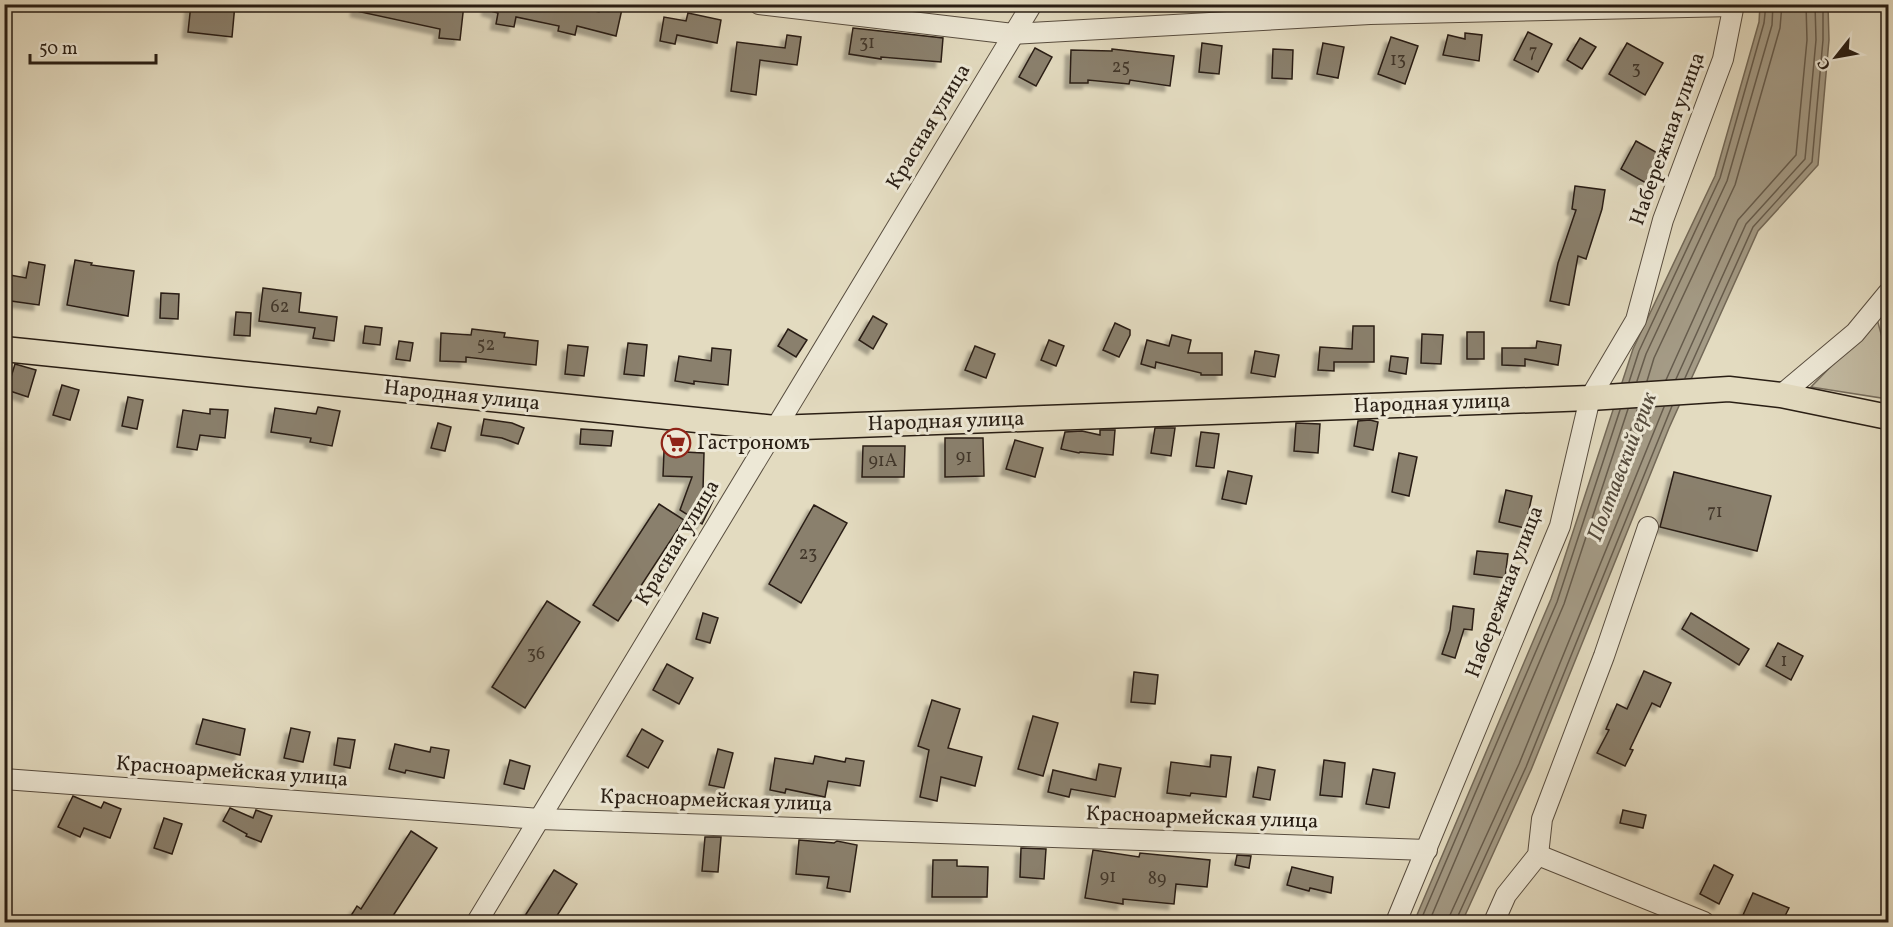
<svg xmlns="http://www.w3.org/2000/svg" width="1893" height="927" font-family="Vollkorn,serif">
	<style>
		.green { fill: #c3bba3; stroke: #766c5c; stroke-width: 1.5 }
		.water { fill: #a49b86; stroke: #736958; stroke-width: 1.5 }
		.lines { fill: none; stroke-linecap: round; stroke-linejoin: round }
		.shore { stroke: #665c4d; stroke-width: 1.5 }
		.building { fill: #8a806d; stroke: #291e14; stroke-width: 1.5; filter: url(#shadow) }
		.minor-casing { stroke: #584d3f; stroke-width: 22 }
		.major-casing { stroke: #291e14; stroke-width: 27 }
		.minor { stroke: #ede8d6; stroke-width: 20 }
		.major { stroke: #e3dbc0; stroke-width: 24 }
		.labels { text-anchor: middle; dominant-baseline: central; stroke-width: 6; stroke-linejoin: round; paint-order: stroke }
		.number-label { font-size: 18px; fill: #41362a }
		.street-label { font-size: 21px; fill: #291e14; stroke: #ede8d6 }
		.poi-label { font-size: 21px; fill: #291e14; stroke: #ede8d6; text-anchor: start }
		.water-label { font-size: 22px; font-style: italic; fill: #544a3c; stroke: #ede8d6 }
	</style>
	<defs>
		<filter id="shadow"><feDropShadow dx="-5.5" dy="5.5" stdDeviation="1.5" flood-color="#0004"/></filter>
	</defs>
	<rect width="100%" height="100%" fill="#e3dbc0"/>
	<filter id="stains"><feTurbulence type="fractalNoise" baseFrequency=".00333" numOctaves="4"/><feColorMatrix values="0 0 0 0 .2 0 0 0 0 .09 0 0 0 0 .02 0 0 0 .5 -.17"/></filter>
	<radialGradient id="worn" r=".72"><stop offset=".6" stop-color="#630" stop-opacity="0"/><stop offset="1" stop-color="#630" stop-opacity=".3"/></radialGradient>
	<path class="green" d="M1877,319L1888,359V399L1811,387Z"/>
	<path class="water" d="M1760,5H1828L1829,40L1818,165L1758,231L1669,428L1531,770L1462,922H1414L1551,599L1633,349L1715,176L1759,22Z"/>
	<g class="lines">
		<g class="shore">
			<path d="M1685,378L1753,227L1812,162L1823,40V4"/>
			<path d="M1676,379L1746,224L1805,159L1816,40L1815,4"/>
			<path d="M1666,380L1738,220L1796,155L1807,40L1806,4"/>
			<path d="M1637,381L1646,354L1727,181L1772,25L1773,4"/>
			<path d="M1647,381L1654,358L1735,185L1780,28L1782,4"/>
			<path d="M1629,382L1639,351L1720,178L1764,23L1766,4"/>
			<path d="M1638,408L1599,527L1601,531L1604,529L1654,407"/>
			<path d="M1420,922L1557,602L1620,410"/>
			<path d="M1429,922L1564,604L1628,409"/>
			<path d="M1449,922L1450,915L1519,764L1664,407"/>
			<path d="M1457,922V918L1526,767L1672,406"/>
		</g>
	</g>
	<g class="building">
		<path d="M191,4H235L232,37L188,32Z"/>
		<path d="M357,4H464L460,40L439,38L440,29L356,11Z"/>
		<path d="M488,4H534L562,11L563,5L599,12L601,4L622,9L616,36L577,26L575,35L558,31L559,26L516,17L514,27L496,24L498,13L487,10Z"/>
		<path d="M688,13L721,20L717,43L677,35L675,44L660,41L664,17L686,21Z"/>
		<path d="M853,28L943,38L941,62L881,57V59L849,54Z"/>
		<path d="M1528,32L1552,44L1538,72L1514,60Z"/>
		<path d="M1465,33L1482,35L1479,61L1443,55L1448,35L1465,39Z"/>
		<path d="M787,35L801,37L797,65L760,60L756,95L731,91L737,42L785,48Z"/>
		<path d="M1391,37L1418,46L1405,84L1378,74Z"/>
		<path d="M1580,38L1596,47L1582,69L1567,60Z"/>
		<path d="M1202,43L1222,46L1219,74L1199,72Z"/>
		<path d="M1323,43L1344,47L1338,78L1317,74Z"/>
		<path d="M1627,43L1663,63L1645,95L1609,74Z"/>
		<path d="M1035,48L1052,57L1036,86L1019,77Z"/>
		<path d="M1112,49L1174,56L1170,86L1130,80L1129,84L1088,80V83H1070L1071,50L1112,51Z"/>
		<path d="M1273,49L1293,50L1292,79L1272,78Z"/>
		<path d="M1636,141L1661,155L1646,183L1621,169Z"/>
		<path d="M1575,186L1605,190L1602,209L1586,259L1578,256L1569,305L1550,301L1558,263L1576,210L1572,209Z"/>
		<path d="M75,260L92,263L91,265L134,271L128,316L67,305Z"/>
		<path d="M29,262L45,265L39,305L4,300V274L26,278Z"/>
		<path d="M263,288L301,293L299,312L337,317L334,341L313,338L315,328L259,321Z"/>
		<path d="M161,293L179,294L178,319L160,318Z"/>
		<path d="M236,312L251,313L250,336L234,335Z"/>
		<path d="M873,316L887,324L873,349L859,340Z"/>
		<path d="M1115,323L1130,330V335L1119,357L1103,350Z"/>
		<path d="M365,326L382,328L380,345L363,343Z"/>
		<path d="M1353,326H1374V362H1334V371L1318,370L1320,347L1352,349Z"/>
		<path d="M472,329L505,333L504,337L538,341L536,365L466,357V362L440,361L441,333L471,335Z"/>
		<path d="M788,329L807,340L796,357L778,346Z"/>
		<rect x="1467" y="332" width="17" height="27"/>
		<path d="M1422,334L1443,335L1441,364L1421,363Z"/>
		<path d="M1172,335L1191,340L1188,353H1222V375H1201V373L1156,362L1155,368L1141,364L1147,340L1169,346Z"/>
		<path d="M1049,340L1064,346L1056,366L1041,360Z"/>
		<path d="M399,341L413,343L410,361L396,359Z"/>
		<path d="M1537,341L1561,345L1558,365L1525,359V366L1502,365V348H1536Z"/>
		<path d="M628,343L647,345L644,376L624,374Z"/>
		<path d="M568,345L588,347L584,376L565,374Z"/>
		<path d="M975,346L995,354L986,378L965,370Z"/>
		<path d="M712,348L731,350L728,385L694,381V384L675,381L679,356L711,361Z"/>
		<path d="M1255,351L1279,355L1275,377L1251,373Z"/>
		<path d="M1391,356L1408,358L1406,374L1389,371Z"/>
		<path d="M15,364L36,370L28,397L7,390Z"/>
		<path d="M62,385L79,390L70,420L53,415Z"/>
		<path d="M128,397L143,400L137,429L122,426Z"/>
		<path d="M318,407L340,411L332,446L310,442L311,438L271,432L275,408L316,414Z"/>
		<path d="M210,409L228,410L225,438L200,435L197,450L177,447L183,410L210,414Z"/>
		<path d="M484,419L512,423L524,428L518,444L502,438L481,435Z"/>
		<path d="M1370,420L1378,422L1373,450L1354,446L1358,421Z"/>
		<path d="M438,423L451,427L445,451L431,448Z"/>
		<path d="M1296,423L1320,424L1318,453L1294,451Z"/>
		<path d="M1155,428H1175L1171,456L1151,453Z"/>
		<path d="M581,429L613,431L611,446L580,444Z"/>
		<path d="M1100,430H1115L1113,455L1080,452L1079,453L1061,449L1065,432L1082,431L1100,435Z"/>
		<path d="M1201,432L1219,434L1214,468L1196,466Z"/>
		<path d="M945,438H983L984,476L945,477Z"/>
		<path d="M1015,440L1043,448L1035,477L1006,469Z"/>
		<path d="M863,446H905L904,477H862Z"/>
		<path d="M664,451L704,453L703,490L714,499L702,524L680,510L692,477L663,476Z"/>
		<path d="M1399,453L1417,457L1409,496L1392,492Z"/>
		<path d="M1228,471L1252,476L1246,504L1222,499Z"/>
		<path d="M1674,472L1771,496L1757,551L1660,527Z"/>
		<path d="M1506,490L1532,496L1525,528L1499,522Z"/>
		<path d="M659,504L684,520L618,621L593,605Z"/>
		<path d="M814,505L847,523L801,603L769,584Z"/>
		<path d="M1477,551L1508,554L1505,578L1474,574Z"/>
		<path d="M547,601L580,622L525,708L492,687Z"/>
		<path d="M1453,606L1474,609L1472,630L1464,629L1455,658L1442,654L1450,630Z"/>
		<path d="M703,613L718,618L710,643L696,639Z"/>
		<path d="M1691,613L1749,649L1739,665L1682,629Z"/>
		<path d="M1778,643L1803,656L1791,680L1766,666Z"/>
		<path d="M667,664L693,678L679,704L653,690Z"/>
		<path d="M1644,671L1671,683L1660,707L1652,703L1630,749L1633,750L1625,766L1597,753L1609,730L1606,729L1617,704L1627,709Z"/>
		<path d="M1134,672L1158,675L1155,704L1131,702Z"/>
		<path d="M932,700L960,709L948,748L982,757L975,786L941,777L937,801L920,797L929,750L918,746Z"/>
		<path d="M1033,716L1058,723L1043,776L1018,769Z"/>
		<path d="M203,719L245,729L240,755L196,744Z"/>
		<path d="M291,728L310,732L303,762L284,758Z"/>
		<path d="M642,729L663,741L648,768L627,756Z"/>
		<path d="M338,738L355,740L350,768L334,765Z"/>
		<path d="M395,744L430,752L431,747L449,750L444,778L406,770L405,773L389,769Z"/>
		<path d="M718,749L733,753L724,788L709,785Z"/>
		<path d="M1211,755L1231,757L1226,797L1191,793L1190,796L1167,793L1171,762L1210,767Z"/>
		<path d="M815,756L845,762L846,758L864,761L860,786L828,781L825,797L786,789L785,793L770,790L775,758L813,764Z"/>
		<path d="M510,760L530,766L524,789L504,784Z"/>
		<path d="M1324,760L1345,763L1342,797L1320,795Z"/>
		<path d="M1099,764L1121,768L1115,797L1071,789L1069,797L1048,792L1053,770L1096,780Z"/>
		<path d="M1258,767L1275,770L1270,800L1253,797Z"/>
		<path d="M1373,769L1395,773L1389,808L1366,804Z"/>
		<path d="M73,796L101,808L104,802L121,809L110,838L84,828L80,837L58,827Z"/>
		<path d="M230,808L253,818L256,810L272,816L261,842L246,836L247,834L223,821Z"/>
		<path d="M1623,810L1646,815L1643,828L1620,823Z"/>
		<path d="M164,818L182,824L172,854L154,848Z"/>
		<path d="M411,831L437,848L389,922H347L357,906L361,909Z"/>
		<path d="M705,837H721L718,872L702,871Z"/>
		<path d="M799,840L834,843L837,841L857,845L850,892L827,888L829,877L796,874Z"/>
		<path d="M1021,848L1046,849L1044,879L1020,877Z"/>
		<path d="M1093,850L1139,857L1140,853L1210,860L1207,887L1176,884L1174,904L1123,899V904L1085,898Z"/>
		<path d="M1237,855L1251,856L1249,868L1235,865Z"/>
		<path d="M933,860H957V866L988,867L987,897H932Z"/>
		<path d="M1714,865L1733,875L1719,904L1700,894Z"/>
		<path d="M1292,867L1333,877L1331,893L1310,888L1309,891L1287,885Z"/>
		<path d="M554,870L577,884L553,922H521Z"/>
		<path d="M1753,893L1789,908L1782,922H1760L1743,915Z"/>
	</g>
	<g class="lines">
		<g class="minor-casing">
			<g id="minor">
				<path d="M759,4L1013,34L1370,14L1734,6"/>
				<path d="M1781,395L1855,333L1888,293"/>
				<path d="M4,779L540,819L1427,850"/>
				<path d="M1538,855L1704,922"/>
				<path d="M477,922L1032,4"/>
				<path d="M1396,922L1560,526L1590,398L1636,320L1663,220L1723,59L1734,4"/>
				<path d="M1494,922L1506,895L1538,855L1542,819L1604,656L1648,527"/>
			</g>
		</g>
		<g class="major-casing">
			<path id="major" d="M4,349L775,428L1590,398L1729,389L1781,395L1888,417"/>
		</g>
		<use href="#minor" class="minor"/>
		<use href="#major" class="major"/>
	</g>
	<defs>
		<g id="supermarket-ring" transform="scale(1.5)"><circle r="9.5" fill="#ede8d6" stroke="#8f2418" stroke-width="1.5"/><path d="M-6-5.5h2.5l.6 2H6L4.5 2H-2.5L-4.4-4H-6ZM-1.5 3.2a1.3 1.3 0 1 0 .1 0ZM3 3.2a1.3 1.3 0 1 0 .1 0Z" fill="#8f2418"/></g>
	</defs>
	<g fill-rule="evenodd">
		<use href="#supermarket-ring" x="676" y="443"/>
	</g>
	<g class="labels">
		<g class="number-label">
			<text x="867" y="43">31</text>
			<text x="1533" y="52">7</text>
			<text x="1398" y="60">13</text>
			<text x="1121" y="67">25</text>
			<text x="1636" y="69">3</text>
			<text x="280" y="307">62</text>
			<text x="486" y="345">52</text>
			<text x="964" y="457">91</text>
			<text x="883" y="461">91А</text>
			<text x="1715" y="512">71</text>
			<text x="808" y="554">23</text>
			<text x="536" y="654">36</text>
			<text x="1784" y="661">1</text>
			<text x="1108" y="877">91</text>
			<text x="1157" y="879">89</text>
		</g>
		<g class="street-label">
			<text transform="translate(929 127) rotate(-59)">Красная улица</text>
			<text transform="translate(1668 139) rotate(-70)">Набережная улица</text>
			<text transform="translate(462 396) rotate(6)">Народная улица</text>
			<text transform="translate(1432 404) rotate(-2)">Народная улица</text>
			<text transform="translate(946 422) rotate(-2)">Народная улица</text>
			<text transform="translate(678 543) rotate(-59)">Красная улица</text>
			<text transform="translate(1505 592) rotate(-69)">Набережная улица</text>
			<text transform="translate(232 772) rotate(4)">Красноармейская улица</text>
			<text transform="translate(716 801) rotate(2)">Красноармейская улица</text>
			<text transform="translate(1202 818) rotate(2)">Красноармейская улица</text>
		</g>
		<g class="poi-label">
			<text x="697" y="443">Гастрономъ</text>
		</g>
		<g class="water-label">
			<text transform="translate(1623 467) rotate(-69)">Полтавский ерик</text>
		</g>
	</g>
	<rect width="1893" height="927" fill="none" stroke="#e3dbc0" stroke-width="24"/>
	<rect x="6" y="6" width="1881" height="915" fill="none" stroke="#291e14" stroke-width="3"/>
	<rect x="12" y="12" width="1869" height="903" fill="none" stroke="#291e14" stroke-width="1.5"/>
	<g transform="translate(1836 57) rotate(239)" stroke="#ede8d6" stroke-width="4.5" paint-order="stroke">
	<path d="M0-4.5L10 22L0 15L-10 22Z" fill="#291e14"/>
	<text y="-9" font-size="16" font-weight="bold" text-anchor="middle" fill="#291e14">С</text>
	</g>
	<path d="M30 54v9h126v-9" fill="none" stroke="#291e14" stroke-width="3"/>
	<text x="39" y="54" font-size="18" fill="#291e14" stroke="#ede8d6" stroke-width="4.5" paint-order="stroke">50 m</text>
	<rect width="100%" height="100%" filter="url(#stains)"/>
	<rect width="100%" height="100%" fill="url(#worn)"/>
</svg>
